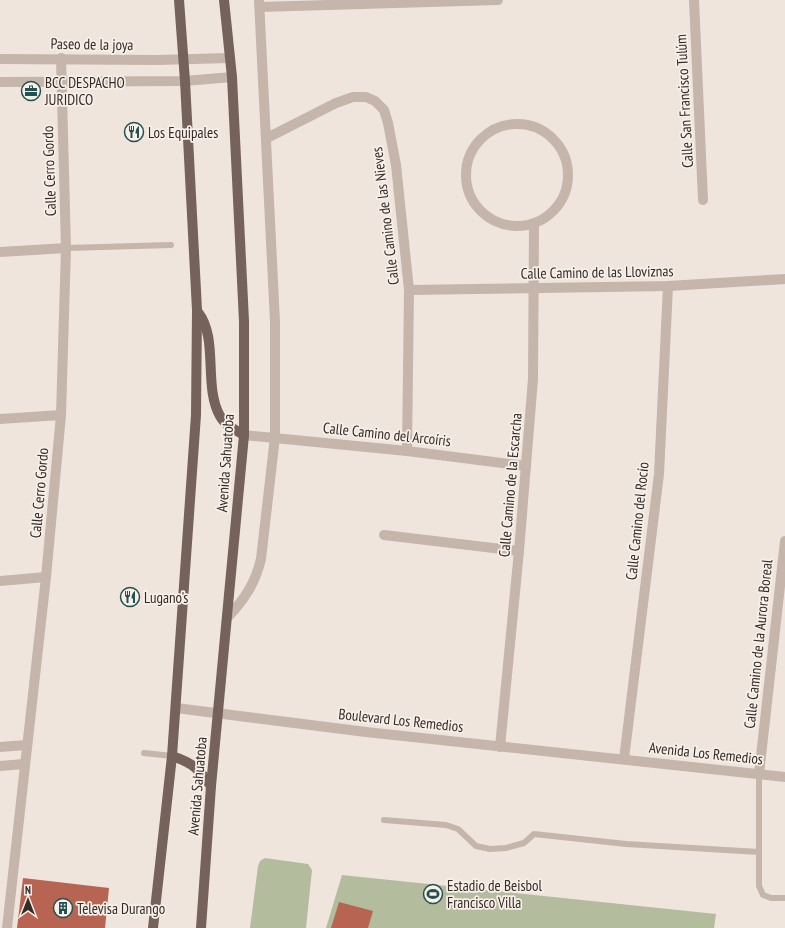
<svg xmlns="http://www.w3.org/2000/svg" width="785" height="928" font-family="'PT Sans Narrow',sans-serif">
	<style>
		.green { fill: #b4bc9e }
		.building { fill: #b86452 }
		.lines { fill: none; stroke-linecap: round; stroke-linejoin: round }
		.service { stroke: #c6b5aa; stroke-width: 6 }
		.minor { stroke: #c6b5aa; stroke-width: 10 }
		.tertiary { stroke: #c6b5aa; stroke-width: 10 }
		.primary { stroke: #74625b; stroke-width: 10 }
		.labels { text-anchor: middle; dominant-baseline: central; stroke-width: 3.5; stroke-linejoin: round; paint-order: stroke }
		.street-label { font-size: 15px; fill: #342b29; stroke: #f7efe8 }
		.poi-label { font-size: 15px; fill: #342b29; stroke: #f7efe8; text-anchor: start }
	</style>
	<rect width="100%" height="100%" fill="#efe5dd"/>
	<g class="green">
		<path d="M265,858L308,864L312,870L306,928H250L258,866L260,861Z"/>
		<path d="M342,875L716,914L714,928H326Z"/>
	</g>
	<g class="building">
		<path d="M23,878L109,888L105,928H17Z"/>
		<path d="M339,902L373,911L368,928H331Z"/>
	</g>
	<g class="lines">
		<g class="service">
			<path d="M66,248L171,245"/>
			<path d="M144,753L172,756"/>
			<path d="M759,774V886L763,895L771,898H785"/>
			<path d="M384,820L446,825L458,829L476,846L490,849L506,848L524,843L534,834L626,844L759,852"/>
		</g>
		<g class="minor">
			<path d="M694,0L703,200"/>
			<path d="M260,7L498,0"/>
			<path d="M0,59L157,60L230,58"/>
			<path d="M0,82L185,81L232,77"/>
			<circle cx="517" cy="175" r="51"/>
			<path d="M267,138L336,103L353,97H366L375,101L384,110L388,123L396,165L409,290L407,451"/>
			<path d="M0,252L66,248"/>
			<path d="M409,290L668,286L785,279"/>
			<path d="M0,419L61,415"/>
			<path d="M244,435L407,451L526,466"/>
			<path d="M384,535L519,551"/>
			<path d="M0,581L46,577"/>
			<path d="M227,618C244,600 255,584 261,559L275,437V322L259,0"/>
			<path d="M0,747L27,745"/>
			<path d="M500,747L519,551L533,379L534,224"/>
			<path d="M624,759L659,474L668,286"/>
			<path d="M0,766L24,764"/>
			<path d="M759,774L785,541"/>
			<path d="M7,928L46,577L61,415L66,248L61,58"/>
		</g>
		<path class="tertiary" d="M176,708L366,732L785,777"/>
		<g class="primary">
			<path d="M198,312C219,339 203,386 220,416C225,425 235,430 244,435"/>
			<path d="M172,756C193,763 199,769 211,786"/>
			<path d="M153,928L172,756L196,415L197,310L185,81L179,0"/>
			<path d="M201,928L211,786L244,435V321L232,77L224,0"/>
		</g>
	</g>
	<defs>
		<g id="office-ring" transform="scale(1)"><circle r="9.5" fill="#f7efe8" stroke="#235150" stroke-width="1.5"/><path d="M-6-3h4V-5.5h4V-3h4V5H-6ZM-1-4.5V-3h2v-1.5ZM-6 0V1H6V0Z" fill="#235150"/></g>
		<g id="restaurant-ring" transform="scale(1)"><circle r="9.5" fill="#f7efe8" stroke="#235150" stroke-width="1.5"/><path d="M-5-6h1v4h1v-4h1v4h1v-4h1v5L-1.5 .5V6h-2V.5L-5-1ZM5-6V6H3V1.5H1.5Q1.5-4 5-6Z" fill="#235150"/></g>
		<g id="stadium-ring" transform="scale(1)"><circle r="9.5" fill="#f7efe8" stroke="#235150" stroke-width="1.5"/><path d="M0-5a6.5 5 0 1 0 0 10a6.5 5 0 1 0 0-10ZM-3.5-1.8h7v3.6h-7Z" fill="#235150"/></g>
		<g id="building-ring" transform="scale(1)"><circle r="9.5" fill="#f7efe8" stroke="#235150" stroke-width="1.5"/><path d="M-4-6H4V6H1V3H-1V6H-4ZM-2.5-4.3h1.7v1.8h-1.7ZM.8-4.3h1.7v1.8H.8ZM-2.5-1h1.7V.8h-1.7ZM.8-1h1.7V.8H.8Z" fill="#235150"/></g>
	</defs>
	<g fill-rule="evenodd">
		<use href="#office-ring" x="31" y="91"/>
		<use href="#restaurant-ring" x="134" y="132"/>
		<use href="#restaurant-ring" x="130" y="597"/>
		<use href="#stadium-ring" x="433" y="894"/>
		<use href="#building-ring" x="63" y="908"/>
	</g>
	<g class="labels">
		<g class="street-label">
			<text transform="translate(92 44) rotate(1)">Paseo de la joya</text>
			<text transform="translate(684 101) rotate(-93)">Calle San Francisco Tulúm</text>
			<text transform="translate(49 171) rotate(-92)">Calle Cerro Gordo</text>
			<text transform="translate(385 216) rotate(-97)">Calle Camino de las Nieves</text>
			<text transform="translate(597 272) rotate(-1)">Calle Camino de las Lloviznas</text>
			<text transform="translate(387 434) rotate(6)">Calle Camino del Arcoíris</text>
			<text transform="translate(225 463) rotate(-86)">Avenida Sahuatoba</text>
			<text transform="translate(510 485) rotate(-85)">Calle Camino de la Escarcha</text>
			<text transform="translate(39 493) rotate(-85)">Calle Cerro Gordo</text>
			<text transform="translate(637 521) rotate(-84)">Calle Camino del Rocío</text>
			<text transform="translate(758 644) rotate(-84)">Calle Camino de la Aurora Boreal</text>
			<text transform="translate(401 720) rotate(6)">Boulevard Los Remedios</text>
			<text transform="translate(706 753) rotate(6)">Avenida Los Remedios</text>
			<text transform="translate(197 786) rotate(-85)">Avenida Sahuatoba</text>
		</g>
		<g class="poi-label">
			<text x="45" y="82">BCC DESPACHO<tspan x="45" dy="17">JURIDICO</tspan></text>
			<text x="148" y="132">Los Equipales</text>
			<text x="144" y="597">Lugano's</text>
			<text x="447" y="885">Estadio de Beisbol<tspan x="447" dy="17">Francisco Villa</tspan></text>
			<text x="77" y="908">Televisa Durango</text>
		</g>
	</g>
	<g transform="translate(28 900)" stroke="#f7efe8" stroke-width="3" paint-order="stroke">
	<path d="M0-3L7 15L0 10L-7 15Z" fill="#342b29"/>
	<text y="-6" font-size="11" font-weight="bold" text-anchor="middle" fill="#342b29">N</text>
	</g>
</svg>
